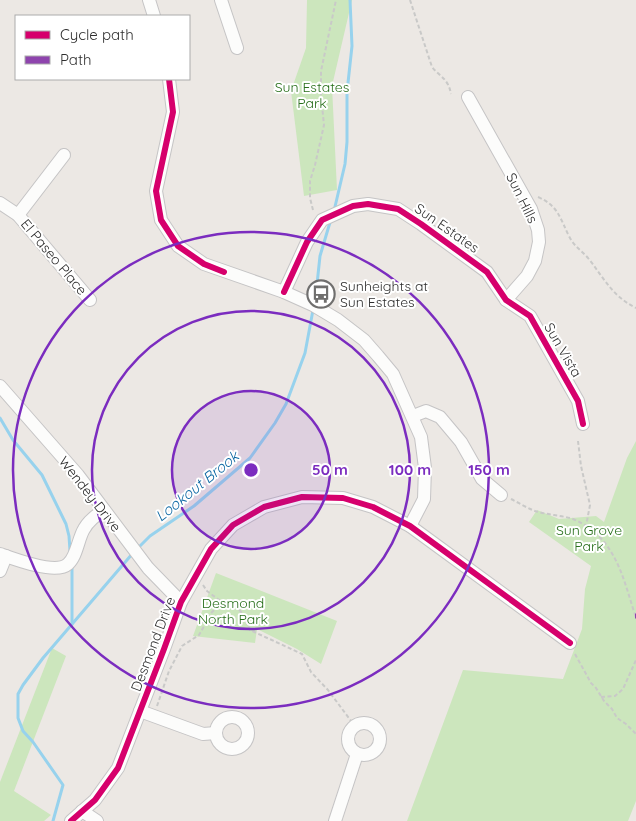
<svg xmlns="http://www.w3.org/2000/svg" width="636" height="821" font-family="Quicksand,sans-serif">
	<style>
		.green { fill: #cce6bd }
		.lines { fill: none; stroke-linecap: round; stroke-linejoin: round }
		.stream { stroke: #97d2ed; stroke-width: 3 }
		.minor-casing { stroke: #c5c4c5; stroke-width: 14 }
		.path { stroke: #c9c9c8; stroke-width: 2; stroke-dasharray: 4 2.5; stroke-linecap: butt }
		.minor { stroke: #fcfcfb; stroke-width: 12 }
		.quiet { stroke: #8e44ad; stroke-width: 5; stroke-dasharray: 10 5; stroke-linecap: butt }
		.cycleway-casing { stroke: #fff; stroke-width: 9 }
		.cycleway { stroke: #d6006c; stroke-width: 6 }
		.ring { fill: none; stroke: #7b2cbf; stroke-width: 2.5 }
		.labels { text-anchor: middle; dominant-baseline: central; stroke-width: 4; stroke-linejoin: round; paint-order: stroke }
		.park-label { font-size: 14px; fill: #276e1a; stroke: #fff }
		.street-label { font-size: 14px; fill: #2e2e2e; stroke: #fff }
		.poi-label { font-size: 14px; fill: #2e2e2e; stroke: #fff; text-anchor: start }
		.water-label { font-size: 15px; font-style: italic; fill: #0c67a3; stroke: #fff }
		.centre { fill: #7b2cbf; stroke: #fff; stroke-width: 2.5 }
		.ring-label { font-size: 15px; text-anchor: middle; font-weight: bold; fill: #7b2cbf; stroke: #fff; stroke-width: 4; stroke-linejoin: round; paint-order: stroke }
	</style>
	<rect width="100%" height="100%" fill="#ece8e4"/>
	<g class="green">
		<path d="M307,0H352L332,86L337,190L304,196L291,91L306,48Z"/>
		<path d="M636,441V801L628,821H407L463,670L563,679L582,629L585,589L591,566L529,522L537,510L559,519L596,516L604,522L627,458Z"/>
		<path d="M216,573L337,621L321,664L297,649L257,629L255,643L193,636Z"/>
		<path d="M52,648L66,656L14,791L51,815L44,821H0V782Z"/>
	</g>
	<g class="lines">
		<g class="stream">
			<path d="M334,211L345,164L347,142V92L352,46L350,0"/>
			<path d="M315,303L320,256L331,219"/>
			<path d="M0,418L13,440L42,475L66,524L69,536L70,551"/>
			<path d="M137,549L150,536L194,506L250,458L275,423L286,404L305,353L313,310"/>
			<path d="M72,624V565"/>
			<path d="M53,821L63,785L33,742L23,731L18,718V694L23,685L43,658L133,553"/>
		</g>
		<g class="minor-casing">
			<g id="minor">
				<path d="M149,0L154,16"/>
				<path d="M221,0L237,48"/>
				<path d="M169,79L173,112L156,191L161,220L178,246L204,264L284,292L313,305L338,320L364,340L378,356L393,374L421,437L425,468L424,499L410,526"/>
				<path d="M468,97L531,209L538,230L539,242L535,261L527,276L506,300"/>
				<path d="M0,203L18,215L90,300"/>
				<path d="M18,215L64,155"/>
				<path d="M284,292L307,242L322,220L353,206L368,204L398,209L421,224L487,272L506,300L530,316L578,401L583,424"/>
				<path d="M0,386L78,475L148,568L181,602"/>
				<path d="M413,416L426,411L440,417L461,442L482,479L501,495"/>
				<path d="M0,554C14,559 56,575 68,564C77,556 78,539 84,529C89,520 96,515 104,510"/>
				<path d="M0,571L6,556"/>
				<path d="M140,711L203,734L216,733"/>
				<circle cx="232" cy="733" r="16"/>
				<circle cx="364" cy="739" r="16"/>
				<path d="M82,811L97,821"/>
				<path d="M71,821L95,800L118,768L164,649L181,602L211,549L233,525L264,507L302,497L343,498L373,507L410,526L570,643"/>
				<path d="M335,821L357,754"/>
			</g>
		</g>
		<g class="path">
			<path d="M410,0L432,67C441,78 448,78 451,94"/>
			<path d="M538,197C559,206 560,219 570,238C574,246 582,251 588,258C604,278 612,296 636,308"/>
			<path d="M313,210L310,198V181L315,165L324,125L321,96V71L336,0"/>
			<path d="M578,441L581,466L590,505L586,526"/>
			<path d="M511,499C519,503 527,508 535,511C547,515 561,515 573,519C616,537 623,578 636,618"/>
			<path d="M203,585L207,591L223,603L235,605L243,614L250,630L302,654L311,672L328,690L354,725"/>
			<path d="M575,654L591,683L596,688L604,701L612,709L617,718L626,724L636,734"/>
			<path d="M601,697L615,696L623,689L636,660"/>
			<path d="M157,706L169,671L182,646L199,635L212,612L222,603"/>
		</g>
		<use href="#minor" class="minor"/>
		<path class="quiet" d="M635,616H636"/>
		<g class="cycleway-casing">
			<g id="cycleway">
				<path d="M169,79L173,112L156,191L161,220L178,246L204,264L224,272"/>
				<path d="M284,292L307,242L322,220L353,206L368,204L398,209L421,224L487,272L506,300L530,316L578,401L583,424"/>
				<path d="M71,821L95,800L118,768L164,649L181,602L211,549L233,525L264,507L302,497L343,498L373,507L410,526L570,643"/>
			</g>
		</g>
		<use href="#cycleway" class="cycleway"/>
	</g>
	<circle cx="251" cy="470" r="79" fill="#7b2cbf" fill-opacity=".12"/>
	<g class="ring">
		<circle cx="251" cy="470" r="79"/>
		<circle cx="251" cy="470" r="159"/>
		<circle cx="251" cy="470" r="238"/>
	</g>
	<defs>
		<g id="bus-ring" transform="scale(1.4375)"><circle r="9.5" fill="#fff" stroke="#706f6e" stroke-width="1.5"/><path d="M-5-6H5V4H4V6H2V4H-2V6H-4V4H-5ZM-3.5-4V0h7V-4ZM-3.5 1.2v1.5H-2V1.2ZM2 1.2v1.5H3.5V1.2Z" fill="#706f6e"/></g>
	</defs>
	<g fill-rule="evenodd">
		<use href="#bus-ring" x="321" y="294"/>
	</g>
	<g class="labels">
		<g class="park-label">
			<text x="312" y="87">Sun Estates<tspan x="312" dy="16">Park</tspan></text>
			<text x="589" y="530">Sun Grove<tspan x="589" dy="16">Park</tspan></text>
			<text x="233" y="603">Desmond<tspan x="233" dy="16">North Park</tspan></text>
		</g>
		<g class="street-label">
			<text transform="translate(522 198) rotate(64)">Sun Hills</text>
			<text transform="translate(447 228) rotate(35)">Sun Estates</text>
			<text transform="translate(54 257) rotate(50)">El Paseo Place</text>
			<text transform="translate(563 350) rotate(60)">Sun Vista</text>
			<text transform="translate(90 494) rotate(52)">Wendey Drive</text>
			<text transform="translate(153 644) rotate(-69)">Desmond Drive</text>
		</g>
		<g class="poi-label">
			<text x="340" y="286">Sunheights at<tspan x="340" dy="16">Sun Estates</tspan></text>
		</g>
		<g class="water-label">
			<text transform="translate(197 486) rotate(-39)">Lookout Brook</text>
		</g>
	</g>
	<circle cx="251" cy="470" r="8" class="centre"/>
	<g class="ring-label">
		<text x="330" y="475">50 m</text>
		<text x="410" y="475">100 m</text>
		<text x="489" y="475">150 m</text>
	</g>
	<rect x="15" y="15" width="175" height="65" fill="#ffffff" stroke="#ababab"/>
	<rect x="25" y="31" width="25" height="8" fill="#d6006c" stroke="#ababab"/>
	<text x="60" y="40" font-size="15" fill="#2e2e2e">Cycle path</text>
	<rect x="25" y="56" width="25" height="8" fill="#8e44ad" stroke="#ababab"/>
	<text x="60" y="65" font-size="15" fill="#2e2e2e">Path</text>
</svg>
